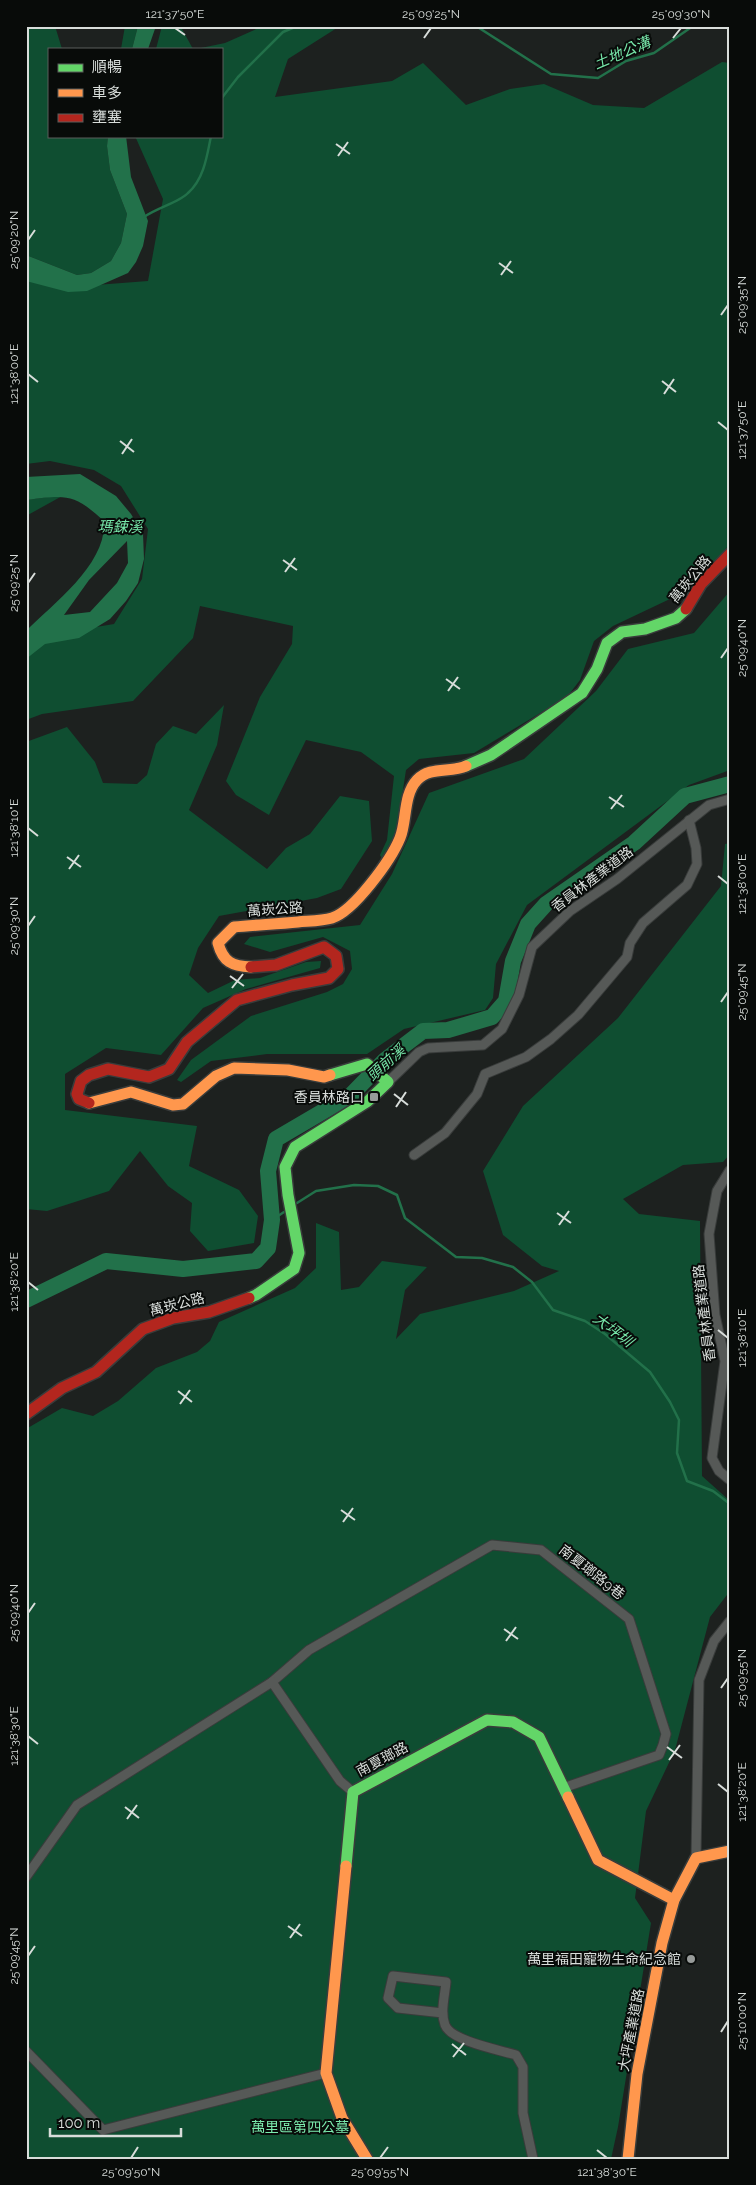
<svg xmlns="http://www.w3.org/2000/svg" width="756" height="2185" font-family="Raleway,'Noto Sans TC',sans-serif">
	<style>
		.green { fill: #0f4e31 }
		.water { fill: #22714a; fill-rule: evenodd }
		.lines { fill: none; stroke-linecap: round; stroke-linejoin: round }
		.stream { stroke: #22714a; stroke-width: 2.5 }
		.river { stroke: #22714a; stroke-width: 16 }
		.street-casing { stroke: #393c3b; stroke-width: 11 }
		.fast-casing { stroke: #393c3b; stroke-width: 14 }
		.slow-casing { stroke: #393c3b; stroke-width: 14 }
		.jam-casing { stroke: #393c3b; stroke-width: 14 }
		.street { stroke: #565957; stroke-width: 9 }
		.fast { stroke: #63d668; stroke-width: 11 }
		.slow { stroke: #ff974d; stroke-width: 11 }
		.jam { stroke: #b3261e; stroke-width: 11 }
		.ticks { fill: none; stroke: #d8ddda; stroke-width: 2 }
		.poi-dot { fill: #979b99; stroke: #080b09; stroke-width: 2 }
		.labels { text-anchor: middle; dominant-baseline: central; stroke-width: 4; stroke-linejoin: round; paint-order: stroke }
		.street-label { font-size: 14px; fill: #d8ddda; stroke: #080b09 }
		.poi-label { font-size: 14px; fill: #d8ddda; stroke: #080b09; text-anchor: end }
		.park-label { font-size: 14px; fill: #7cebae; stroke: #080b09 }
		.water-label { font-size: 15px; font-style: italic; fill: #77e6a9; stroke: #080b09 }
		.neatline { fill: none; stroke: #d8ddda; stroke-width: 2 }
		.ticks-label { font-size: 12px; text-anchor: middle; fill: #d8ddda }
	</style>
	<rect width="100%" height="100%" fill="#1d211f"/>
	<g class="green">
		<path d="M26,26H55L62,49H49V136H108L107,146L110,170L127,214L121,243L111,261L91,273L77,275L26,255Z"/>
		<path d="M125,26H138L132,49H121Z"/>
		<path d="M162,26H183L182,29L193,49H156Z"/>
		<path d="M263,26H340L288,59L275,97L392,81L423,63L466,105L510,89L544,84L593,105L644,108L722,62L730,63V544L691,589L613,626L594,641L580,680L567,697L474,753L419,759L406,770L396,836L382,859L380,855L387,840L394,776L361,752L306,740L269,815L236,795L226,781L260,697L292,644L293,626L200,606L193,638L133,701L42,714L26,720V658L48,635L114,624L142,579L148,529L121,486L94,470L50,461L26,464V271L83,286L148,281L163,199L135,136H221V49H196L225,43Z"/>
		<path d="M64,495L26,516V500Z"/>
		<path d="M730,591V770L689,785L527,905L496,964L493,998L485,1010L404,1029L367,1054H267L211,1061L181,1082L177,1080L191,1060L251,1016L327,992L343,984L352,969L350,951L323,937L270,952L244,944L250,937L360,925L392,874L429,793L524,759L596,691L628,649L694,633Z"/>
		<path d="M224,705L217,745L189,810L267,869L286,848L310,834L340,796L369,801L372,841L341,889L317,898L219,916L198,948L189,975L208,993L235,980L260,978L306,962L321,961L320,968L246,989L203,1008L161,1055L106,1048L65,1074V1110L197,1126L189,1166L239,1190L258,1216L254,1243L208,1251L190,1231L192,1203L168,1186L140,1151L109,1191L47,1211L26,1209V742L67,727L95,762L103,783L137,784L147,775L156,744L173,726L196,734Z"/>
		<path d="M730,843V1154L723,1162L683,1165L623,1199L639,1214L700,1221L702,1476L730,1501V1591L710,1617L675,1750L646,1811L635,1898L651,1923L618,2127L611,2159H26V1429L62,1408L93,1416L118,1401L156,1368L197,1352L210,1341L219,1322L295,1288L316,1268V1223L339,1232L341,1290L359,1287L382,1261L427,1267L405,1290L396,1339L420,1314L514,1291L559,1271L542,1266L503,1235L483,1171L523,1106L618,1018L721,886L725,844Z"/>
	</g>
	<g class="water">
		<path d="M138,26H156L148,49H132Z"/>
		<path d="M108,136H126L131,177L148,221L143,246L136,262L128,273L87,291L68,292L26,281V255L77,275L91,273L111,261L121,243L127,214L110,170L107,146Z"/>
		<path d="M80,474L116,496L131,514L143,534L144,559L138,583L126,601L110,619L79,638L45,644L26,659V631C54,603 107,564 104,521C73,493 67,495 26,500V477ZM127,541L128,563L117,583L90,612L64,615L89,580Z"/>
	</g>
	<g class="lines">
		<g class="stream">
			<path d="M476,26L551,74L598,78L626,61L654,53L693,26"/>
			<path d="M221,99L238,77L283,32L295,27L306,26"/>
			<path d="M144,217C156,208 180,202 188,193C204,179 207,156 211,136"/>
			<path d="M297,1203L316,1191L354,1185L378,1186L397,1195L405,1218L456,1257L482,1258L513,1267L532,1282L553,1310L585,1321L605,1334L650,1372L670,1402L679,1420L677,1453L687,1481L713,1491L730,1504"/>
			<path d="M272,1220L284,1212"/>
		</g>
		<path class="river" d="M26,1300L106,1261L183,1269L256,1261L268,1248L272,1220L268,1171L276,1139L351,1095L385,1060L423,1031L448,1030L492,1017L506,1001L513,961L528,924L546,904L634,843L685,796L730,784"/>
		<g class="street-casing">
			<g id="street">
				<path d="M388,1082L419,1052L428,1048L483,1045L502,1029L519,995L532,947L570,911L617,879L709,805L730,799"/>
				<path d="M414,1155L445,1133L477,1094L485,1074L526,1057L551,1039L578,1015L627,957L630,943L643,923L687,885L697,864L696,848L689,820"/>
				<path d="M730,1170L717,1191L709,1234L715,1315L725,1361L712,1458L719,1471L730,1480"/>
				<path d="M272,1682L309,1650L492,1545L541,1550L629,1619L666,1734L663,1745L659,1755L563,1788"/>
				<path d="M696,1858L699,1680L714,1641L730,1621"/>
				<path d="M26,1877L77,1805L272,1682L340,1781L353,1792"/>
				<path d="M443,2013L398,2008L388,1998L393,1976L446,1982C445,1995 440,2012 445,2025C451,2041 500,2050 516,2055L523,2067V2113L533,2159"/>
				<path d="M26,2051L103,2130L326,2073"/>
			</g>
		</g>
		<g class="fast-casing">
			<g id="fast">
				<path d="M466,766L491,755L582,693L597,669L607,643L622,632L645,629L676,618L686,609"/>
				<path d="M249,1298L256,1295L294,1269L299,1253L288,1195L285,1167L295,1147L368,1101L388,1082L367,1064L330,1075"/>
				<path d="M346,1866L353,1792L487,1720L513,1722L539,1737L568,1797"/>
			</g>
		</g>
		<g class="slow-casing">
			<g id="slow">
				<path d="M251,967C232,966 223,962 218,943L234,927C255,925 277,924 298,922C309,921 322,921 332,918C354,911 391,860 400,838C407,821 403,795 417,780C430,766 450,773 466,766"/>
				<path d="M89,1103L131,1092L173,1105L183,1104L216,1076L234,1068L288,1070L324,1077L330,1075"/>
				<path d="M568,1797L598,1860L674,1900"/>
				<path d="M346,1866L326,2073L342,2118L367,2159"/>
				<path d="M628,2159L637,2074L662,1943L674,1900L696,1858L730,1851"/>
			</g>
		</g>
		<g class="jam-casing">
			<g id="jam">
				<path d="M686,609L701,584L730,554"/>
				<path d="M89,1103L79,1099L77,1094L81,1081L89,1075L108,1069L149,1077L169,1069L187,1042L237,1000L292,985L329,978L338,969L336,956L324,947L276,965L251,967"/>
				<path d="M26,1414L62,1388L96,1372L143,1329L173,1318L209,1312L249,1298"/>
			</g>
		</g>
		<use href="#street" class="street"/>
		<use href="#fast" class="fast"/>
		<use href="#slow" class="slow"/>
		<use href="#jam" class="jam"/>
	</g>
	<path class="ticks" d="M175,28L185,35M424,38L431,28M673,38L681,28M336,144L350,154M338,156L348,142M28,240L35,230M499,263L513,273M501,275L511,261M721,315L728,305M28,374L38,382M662,381L676,392M664,394L674,379M718,422L728,430M120,441L134,452M122,454L132,439M283,560L297,570M285,572L295,558M28,583L35,573M721,658L728,648M446,679L460,689M448,691L458,677M609,797L624,807M611,809L622,795M28,828L38,836M67,857L81,867M69,869L79,855M718,876L728,884M28,926L35,916M230,976L244,986M232,988L243,974M721,1002L728,992M394,1094L408,1105M396,1107L406,1092M557,1213L571,1223M559,1225L569,1211M28,1282L38,1290M718,1330L728,1338M178,1391L192,1402M180,1404L190,1390M341,1510L355,1520M343,1522L353,1508M28,1613L35,1603M504,1629L518,1639M506,1641L516,1627M721,1688L728,1678M28,1736L38,1744M667,1747L682,1758M669,1760L680,1745M718,1784L728,1792M125,1807L139,1818M127,1819L137,1805M288,1926L302,1936M290,1938L300,1924M28,1956L35,1946M721,2032L728,2021M452,2044L466,2055M453,2057L464,2043M597,2150L607,2158M131,2158L138,2147M380,2158L388,2147"/>
	<g class="poi-dot">
		<rect x="369" y="1092" width="10" height="10" rx="2.5"/>
		<circle cx="691" cy="1959" r="5"/>
	</g>
	<g class="labels">
		<g class="street-label">
			<text transform="translate(690 579) rotate(-51)">萬崁公路</text>
			<text transform="translate(592 879) rotate(-37)">香員林產業道路</text>
			<text transform="translate(275 909) rotate(-4)">萬崁公路</text>
			<text transform="translate(177 1304) rotate(-14)">萬崁公路</text>
			<text transform="translate(704 1313) rotate(-97)">香員林產業道路</text>
			<text transform="translate(592 1572) rotate(38)">南夏瑯路9巷</text>
			<text transform="translate(382 1759) rotate(-28)">南夏瑯路</text>
			<text transform="translate(631 2030) rotate(-79)">大坪產業道路</text>
		</g>
		<g class="poi-label">
			<text x="364" y="1097">香員林路口</text>
			<text x="681" y="1959">萬里福田寵物生命紀念館</text>
		</g>
		<g class="park-label">
			<text x="300" y="2127">萬里區第四公墓</text>
		</g>
		<g class="water-label">
			<text transform="translate(622 53) rotate(-23)">土地公溝</text>
			<text x="120" y="527">瑪鋉溪</text>
			<text transform="translate(386 1063) rotate(-42)">頭前溪</text>
			<text transform="translate(613 1330) rotate(37)">大坪圳</text>
		</g>
	</g>
	<rect width="756" height="2185" fill="none" stroke="#080b09" stroke-width="55"/>
	<rect x="48" y="48" width="175" height="90" fill="#080b09" stroke="#5b5f5d"/>
	<rect x="58" y="64" width="25" height="8" fill="#63d668" stroke="#5b5f5d"/>
	<text x="92" y="72" font-size="15" fill="#d8ddda">順暢</text>
	<rect x="58" y="89" width="25" height="8" fill="#ff974d" stroke="#5b5f5d"/>
	<text x="92" y="98" font-size="15" fill="#d8ddda">車多</text>
	<rect x="58" y="114" width="25" height="8" fill="#b3261e" stroke="#5b5f5d"/>
	<text x="92" y="122" font-size="15" fill="#d8ddda">壅塞</text>
	<path d="M50 2128v8h131v-8" fill="none" stroke="#d8ddda" stroke-width="2.5"/>
	<text x="58" y="2128" font-size="15" fill="#d8ddda" stroke="#080b09" stroke-width="4" paint-order="stroke">100 m</text>
	<rect x="28" y="28" width="700" height="2130" class="neatline"/>
	<g class="ticks-label">
		<text x="175" y="18">121°37'50"E</text>
		<text x="431" y="18">25°09'25"N</text>
		<text x="681" y="18">25°09'30"N</text>
		<text transform="translate(14 240) rotate(-90)" y="4">25°09'20"N</text>
		<text transform="translate(742 305) rotate(-90)" y="4">25°09'35"N</text>
		<text transform="translate(14 374) rotate(-90)" y="4">121°38'00"E</text>
		<text transform="translate(742 430) rotate(-90)" y="4">121°37'50"E</text>
		<text transform="translate(14 583) rotate(-90)" y="4">25°09'25"N</text>
		<text transform="translate(742 648) rotate(-90)" y="4">25°09'40"N</text>
		<text transform="translate(14 828) rotate(-90)" y="4">121°38'10"E</text>
		<text transform="translate(742 884) rotate(-90)" y="4">121°38'00"E</text>
		<text transform="translate(14 926) rotate(-90)" y="4">25°09'30"N</text>
		<text transform="translate(742 992) rotate(-90)" y="4">25°09'45"N</text>
		<text transform="translate(14 1282) rotate(-90)" y="4">121°38'20"E</text>
		<text transform="translate(742 1338) rotate(-90)" y="4">121°38'10"E</text>
		<text transform="translate(14 1613) rotate(-90)" y="4">25°09'40"N</text>
		<text transform="translate(742 1678) rotate(-90)" y="4">25°09'55"N</text>
		<text transform="translate(14 1736) rotate(-90)" y="4">121°38'30"E</text>
		<text transform="translate(742 1792) rotate(-90)" y="4">121°38'20"E</text>
		<text transform="translate(14 1956) rotate(-90)" y="4">25°09'45"N</text>
		<text transform="translate(742 2021) rotate(-90)" y="4">25°10'00"N</text>
		<text x="131" y="2176">25°09'50"N</text>
		<text x="380" y="2176">25°09'55"N</text>
		<text x="607" y="2176">121°38'30"E</text>
	</g>
</svg>
